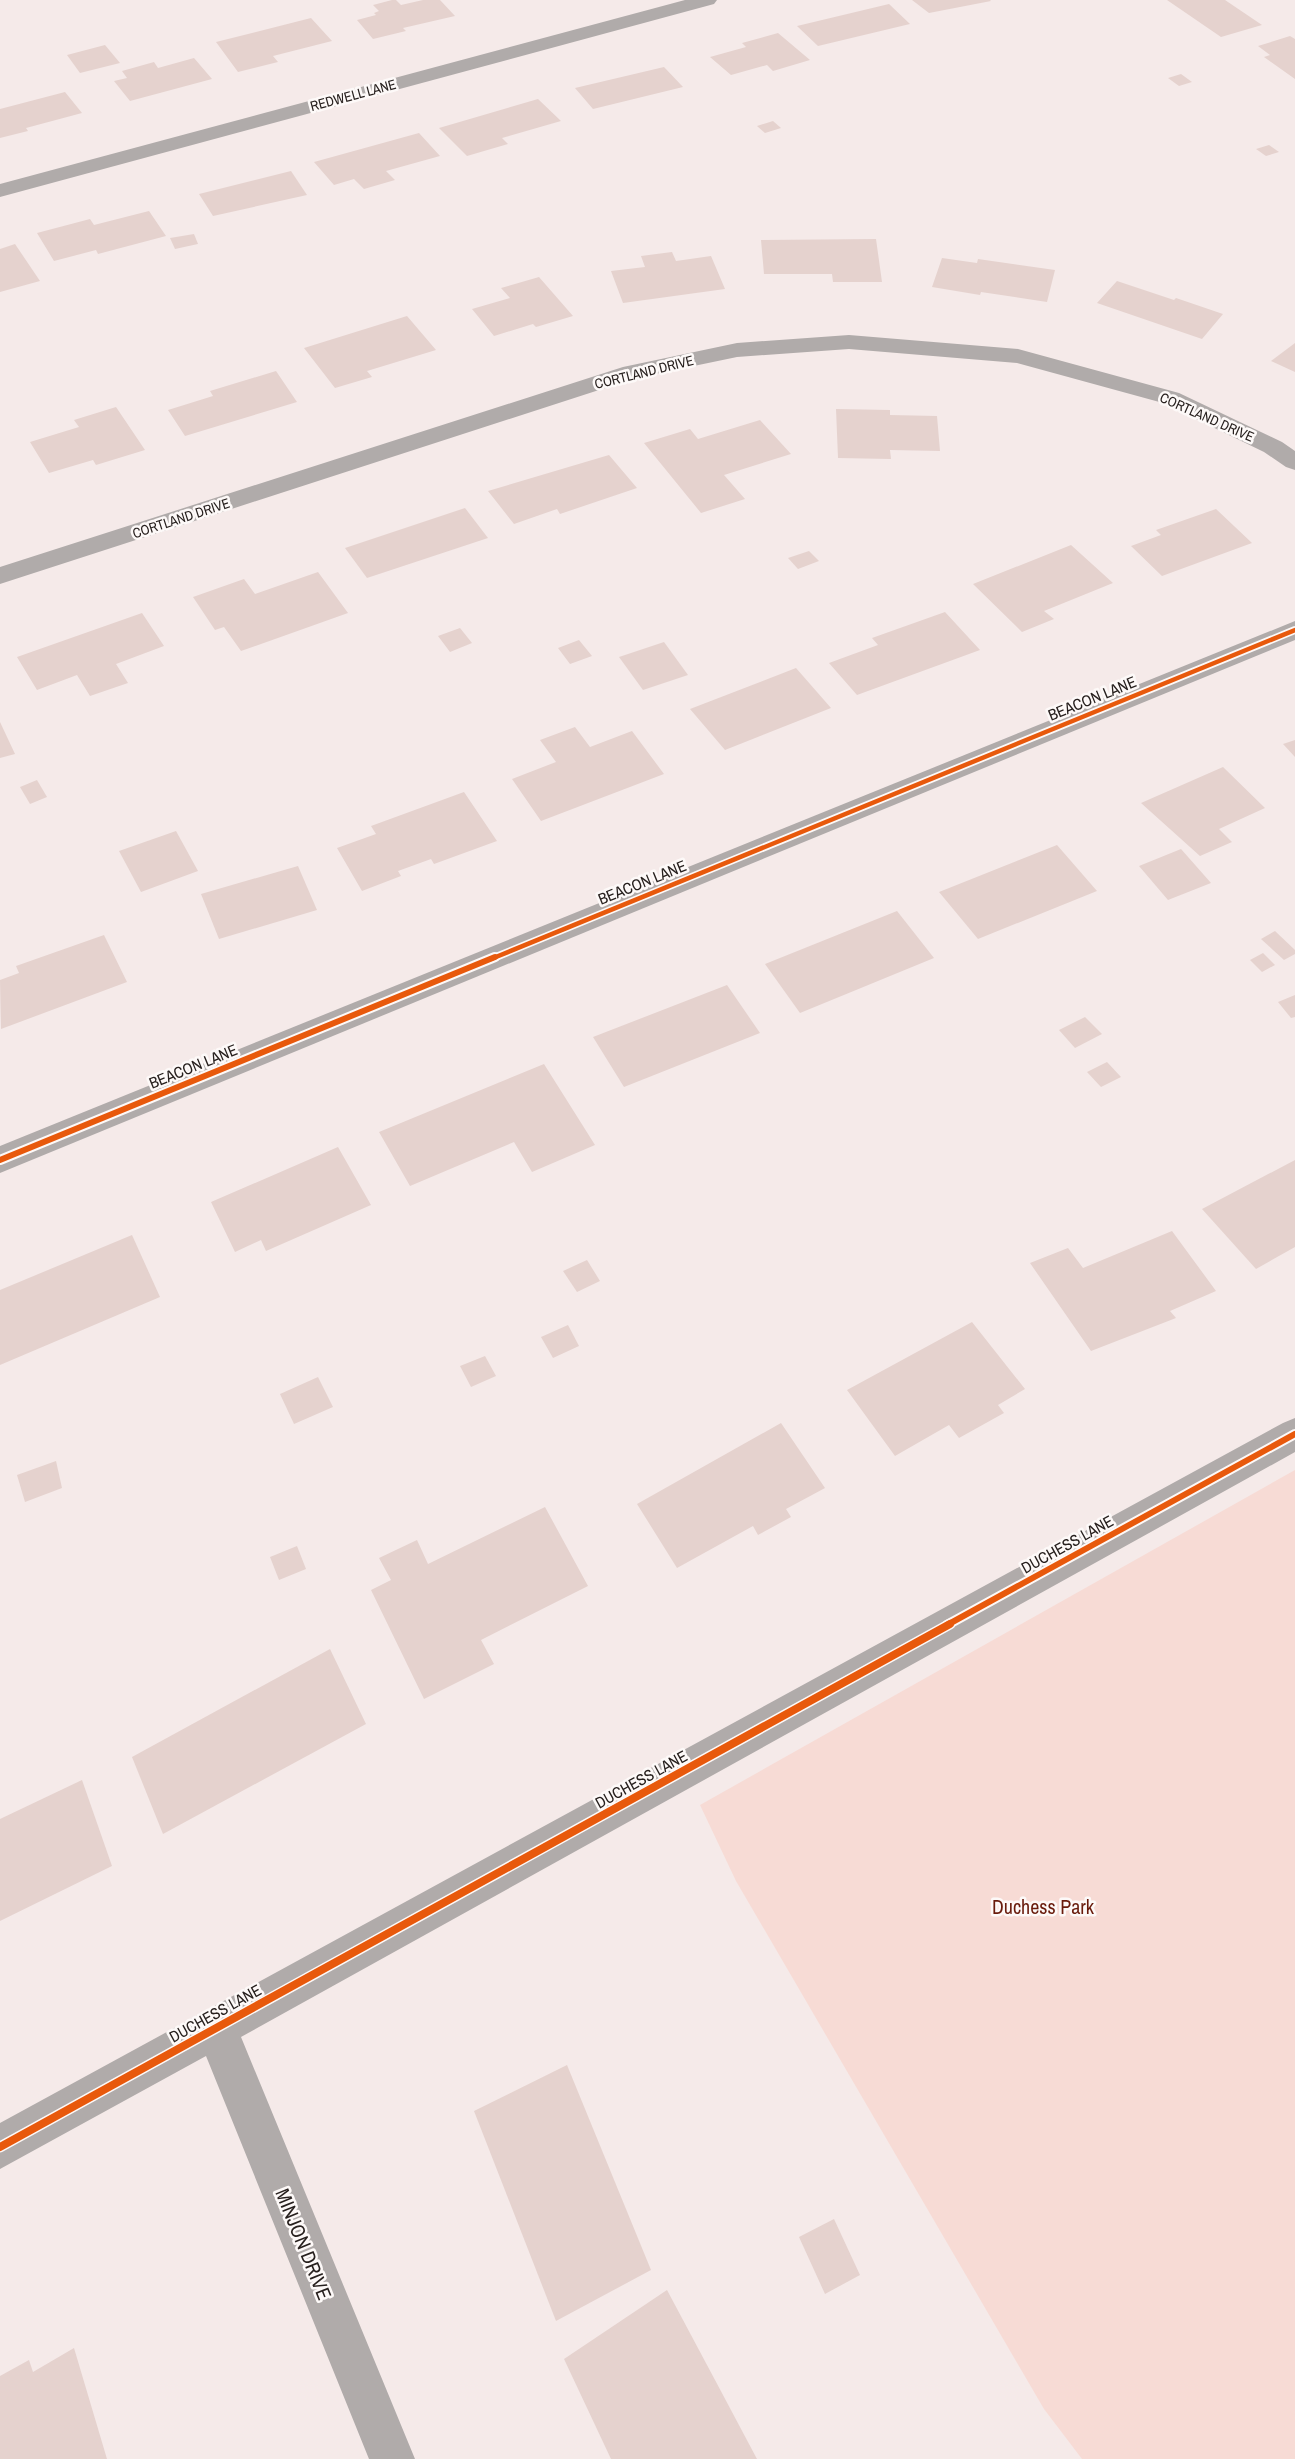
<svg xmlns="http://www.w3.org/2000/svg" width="1295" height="2459" font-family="'Archivo Narrow',sans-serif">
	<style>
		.green { fill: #f7dbd5 }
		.building { fill: #e5d2ce }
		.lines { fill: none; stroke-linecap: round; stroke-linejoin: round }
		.minor { fill: #b0abaa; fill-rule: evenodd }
		.cycleway-far2-casing { stroke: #fdf9f8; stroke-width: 8 }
		.cycleway-far1-casing { stroke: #fdf9f8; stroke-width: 10 }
		.cycleway-casing { stroke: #fdf9f8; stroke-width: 11 }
		.cycleway-far2 { stroke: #e8590c; stroke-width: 4.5 }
		.cycleway-far1 { stroke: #e8590c; stroke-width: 6 }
		.cycleway { stroke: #e8590c; stroke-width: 8 }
		.labels { text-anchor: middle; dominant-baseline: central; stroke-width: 5; stroke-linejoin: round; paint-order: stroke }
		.far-street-label { font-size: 14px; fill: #27201e; stroke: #fdf9f8 }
		.street-label { font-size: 16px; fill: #27201e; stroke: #fdf9f8 }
		.near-park-label { font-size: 20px; fill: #691b0c; stroke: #fdf9f8 }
		.near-street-label { font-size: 20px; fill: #27201e; stroke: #fdf9f8 }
	</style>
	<rect width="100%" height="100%" fill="#f5eae9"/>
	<path class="green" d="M1295,1470V2459H1082L1044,2409L736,1881L700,1805Z"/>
	<g class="building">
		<path d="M392,0H396L401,5L423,0H440L455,16L403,28L406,31L373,39L357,20L376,15L374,13L379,11L373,5Z"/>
		<path d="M912,0H990L991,1L929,13Z"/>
		<path d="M1167,0H1225L1262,25L1221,37Z"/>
		<path d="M889,4L910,24L818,46L797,26Z"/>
		<path d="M311,18L332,41L273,56L278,62L238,72L216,42Z"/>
		<path d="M778,33L810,60L773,71L767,65L731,75L710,57L746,47L742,43Z"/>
		<path d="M1290,36L1295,39V79L1264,57L1270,55L1258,46Z"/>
		<path d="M105,45L120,63L80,73L67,55Z"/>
		<path d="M194,58L212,79L130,101L114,81L127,78L122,71L154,62L158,68Z"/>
		<path d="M664,67L683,87L593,109L575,88Z"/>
		<path d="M1181,74L1192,82L1179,86L1168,78Z"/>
		<path d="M65,92L82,113L26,128L28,131L0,138V109Z"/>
		<path d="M538,99L561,121L502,138L508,144L467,156L439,128Z"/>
		<path d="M773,121L781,128L765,133L757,126Z"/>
		<path d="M419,133L440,156L386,171L395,180L364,189L354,179L334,185L314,162Z"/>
		<path d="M1269,145L1279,152L1266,156L1256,149Z"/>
		<path d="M291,171L307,195L213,216L199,194Z"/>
		<path d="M149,211L166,236L98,254L96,250L54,261L37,233L90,219L94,225Z"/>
		<path d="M194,234L198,244L175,249L170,238Z"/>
		<path d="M876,239L882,282H833L832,274H764L761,240Z"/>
		<path d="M15,244L40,281L0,292V249Z"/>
		<path d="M672,252L676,261L711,256L725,289L623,303L611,271L645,267L641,256Z"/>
		<path d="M942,258L977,263L978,259L1055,270L1047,302L981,292L980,295L932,287Z"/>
		<path d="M539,277L573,316L536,327L533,324L494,336L472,309L510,298L501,288Z"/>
		<path d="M1117,281L1174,300L1176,298L1223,314L1202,339L1097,303Z"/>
		<path d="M407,316L436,350L367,371L372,377L335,388L304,348Z"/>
		<path d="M1295,343V372L1271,361Z"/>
		<path d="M276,371L297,402L185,436L168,410L213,396L210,391Z"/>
		<path d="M116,407L145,450L96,465L93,460L49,473L30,442L79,427L74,420Z"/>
		<path d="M836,409L890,410V415L937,416L940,451L890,450L891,459L838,458Z"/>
		<path d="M760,420L791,454L724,475L745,499L701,513L644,443L690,429L698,439Z"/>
		<path d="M609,455L637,488L560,514L557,509L514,524L488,491Z"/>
		<path d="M465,508L488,538L367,578L345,548Z"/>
		<path d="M1216,509L1252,543L1162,576L1131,546L1161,535L1156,530Z"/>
		<path d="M1071,545L1113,583L1044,611L1054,619L1022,632L973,584Z"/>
		<path d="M809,551L819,561L798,569L788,558Z"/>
		<path d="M318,572L348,613L241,651L224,627L215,630L193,597L244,579L255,594Z"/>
		<path d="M945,612L980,650L857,695L829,663L878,645L872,638Z"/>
		<path d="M142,613L164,646L116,664L128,683L90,696L77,675L37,690L17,657Z"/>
		<path d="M460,628L472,643L450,652L438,636Z"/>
		<path d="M579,640L592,656L570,664L558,648Z"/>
		<path d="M664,642L688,675L643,690L619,657Z"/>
		<path d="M796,668L831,708L725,750L690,709Z"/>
		<path d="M0,722L15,754L0,758Z"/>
		<path d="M575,727L590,747L632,731L664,774L541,821L512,779L556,762L540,740Z"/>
		<path d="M1295,740V757L1283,744Z"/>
		<path d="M1223,767L1265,808L1219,829L1232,842L1200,856L1141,803Z"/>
		<path d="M37,780L47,797L30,804L20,787Z"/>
		<path d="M464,792L497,841L434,864L431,859L398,871L401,876L362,891L337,848L376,834L371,826Z"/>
		<path d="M176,831L198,871L141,892L119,851Z"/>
		<path d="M1057,845L1097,891L978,939L939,892Z"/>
		<path d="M1181,849L1211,883L1168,900L1139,866Z"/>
		<path d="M298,866L317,910L219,939L201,894Z"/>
		<path d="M897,911L934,958L800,1013L765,964Z"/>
		<path d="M1275,931L1295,950V954L1284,960L1261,939Z"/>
		<path d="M104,935L127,982L1,1029L0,980L19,973L16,966Z"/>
		<path d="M1263,953L1275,965L1262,972L1250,960Z"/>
		<path d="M727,985L760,1033L624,1087L593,1037Z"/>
		<path d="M1295,995V1017L1291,1018L1278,1002Z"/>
		<path d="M1085,1017L1102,1034L1075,1048L1059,1030Z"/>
		<path d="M1107,1062L1121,1077L1101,1087L1087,1072Z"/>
		<path d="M544,1064L595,1145L532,1172L514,1142L410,1186L379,1132Z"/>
		<path d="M338,1147L371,1205L266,1251L261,1240L235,1252L211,1202Z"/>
		<path d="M1295,1160V1247L1256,1269L1202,1209Z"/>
		<path d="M1172,1231L1216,1291L1170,1311L1176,1318L1091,1351L1030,1263L1068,1248L1083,1268Z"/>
		<path d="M132,1235L160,1297L0,1365V1290Z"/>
		<path d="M587,1260L600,1281L577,1292L563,1271Z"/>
		<path d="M972,1322L1025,1389L998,1405L1004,1413L959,1438L949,1425L895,1456L847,1390Z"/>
		<path d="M568,1325L579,1346L553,1358L541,1337Z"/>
		<path d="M485,1356L496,1376L471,1387L460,1366Z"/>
		<path d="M318,1377L333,1407L294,1424L280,1394Z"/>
		<path d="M781,1423L825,1488L786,1509L791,1517L758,1535L753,1526L677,1568L637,1504Z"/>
		<path d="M56,1461L62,1488L25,1502L17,1475Z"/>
		<path d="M545,1507L588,1586L481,1640L494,1664L424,1699L371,1590L391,1580L379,1558L417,1540L428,1564Z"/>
		<path d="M297,1546L306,1569L279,1580L270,1557Z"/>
		<path d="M330,1649L366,1724L163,1834L132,1757Z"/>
		<path d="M82,1780L112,1866L0,1921V1819Z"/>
		<path d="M567,2065L651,2270L556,2321L474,2111Z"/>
		<path d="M834,2219L860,2275L825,2294L799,2237Z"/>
		<path d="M667,2290L715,2380L757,2459H611L564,2359Z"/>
		<path d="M74,2348L107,2459H0V2376L29,2360L33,2372Z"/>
	</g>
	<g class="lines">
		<g class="minor">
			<path d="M685,0H717L714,4L0,197V184Z"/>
			<path d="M849,335L1018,349L1179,393L1282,442L1295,451V470L1286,467L1264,452L1163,403L1017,363L849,349L737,357L636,378L0,584V567L623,367L737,343Z"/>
			<path d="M1295,621V640L0,1173V1146Z"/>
			<path d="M1295,1418V1452L241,2037L415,2459H369L206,2056L0,2169V2123L1283,1423Z"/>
		</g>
		<g class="cycleway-far2-casing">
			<path id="cycleway-far2" d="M491,959L1295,630"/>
		</g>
		<g class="cycleway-far1-casing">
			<g id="cycleway-far1">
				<path d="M0,1160L495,957"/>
				<path d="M947,1625L1295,1434"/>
			</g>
		</g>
		<g class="cycleway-casing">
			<path id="cycleway" d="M0,2147L950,1624"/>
		</g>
		<use href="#cycleway-far2" class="cycleway-far2"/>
		<use href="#cycleway-far1" class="cycleway-far1"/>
		<use href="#cycleway" class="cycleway"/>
	</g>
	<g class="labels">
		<g class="far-street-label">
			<text transform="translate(353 95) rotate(-15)">REDWELL LANE</text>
			<text transform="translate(644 372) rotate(-14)">CORTLAND DRIVE</text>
			<text transform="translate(1207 417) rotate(24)">CORTLAND DRIVE</text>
			<text transform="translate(181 518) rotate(-18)">CORTLAND DRIVE</text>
		</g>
		<g class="street-label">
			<text transform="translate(1092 698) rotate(-22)">BEACON LANE</text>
			<text transform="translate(642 882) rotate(-22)">BEACON LANE</text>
			<text transform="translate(193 1066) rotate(-22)">BEACON LANE</text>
			<text transform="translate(1067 1544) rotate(-29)">DUCHESS LANE</text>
			<text transform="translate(641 1779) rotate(-29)">DUCHESS LANE</text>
			<text transform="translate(215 2013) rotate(-29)">DUCHESS LANE</text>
		</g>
		<g class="near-park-label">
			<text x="1043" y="1906">Duchess Park</text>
		</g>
		<g class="near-street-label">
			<text transform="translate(304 2244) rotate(68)">MINJON DRIVE</text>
		</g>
	</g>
</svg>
